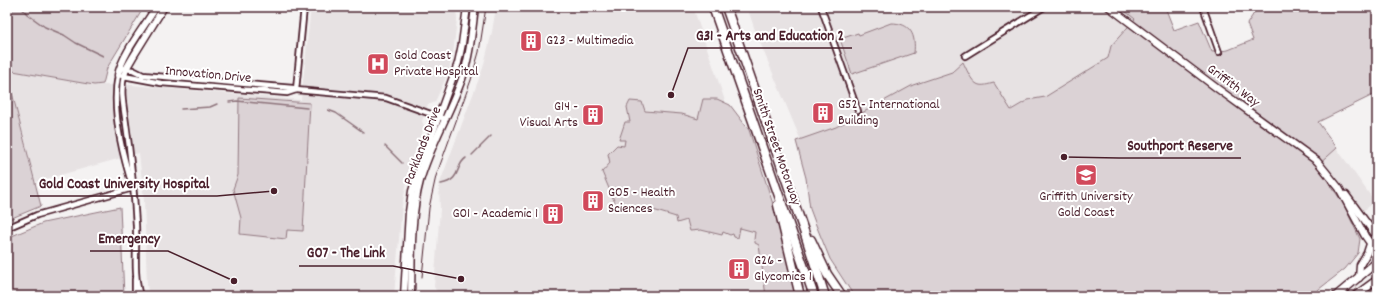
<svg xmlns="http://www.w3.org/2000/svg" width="1384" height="303" font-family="Dekko,sans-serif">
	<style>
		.built { fill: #e7e2e3 }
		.green { fill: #dbd2d5; stroke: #927880 }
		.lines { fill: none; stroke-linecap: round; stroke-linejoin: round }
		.stream { stroke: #8d727a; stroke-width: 1.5 }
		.street-casing { stroke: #4a1f2b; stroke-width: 8 }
		.secondary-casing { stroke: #4a1f2b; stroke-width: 9 }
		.primary-casing { stroke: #4a1f2b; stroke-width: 10 }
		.highway-casing { stroke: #4a1f2b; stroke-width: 11 }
		.street { stroke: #fff; stroke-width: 4.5 }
		.secondary { stroke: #fff; stroke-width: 6 }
		.primary { stroke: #fff; stroke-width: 7 }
		.highway { stroke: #fff; stroke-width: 8 }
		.tram { stroke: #4a1f2b; stroke-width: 1 }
		.labels { text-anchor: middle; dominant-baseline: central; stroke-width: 4; stroke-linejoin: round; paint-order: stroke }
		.poi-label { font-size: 14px; fill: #4a1f2b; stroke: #fff; text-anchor: start }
		.street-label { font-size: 14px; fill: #4a1f2b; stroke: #fff }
		.leader { fill: none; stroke: #4a1f2b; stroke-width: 1.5 }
		.callout-dot { fill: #4a1f2b; stroke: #fff; stroke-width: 1.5 }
		.callout-label { font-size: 15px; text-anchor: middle; font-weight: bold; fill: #4a1f2b; stroke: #fff; stroke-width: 4; stroke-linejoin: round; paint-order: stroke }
	</style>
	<rect width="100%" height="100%" fill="#f4f2f2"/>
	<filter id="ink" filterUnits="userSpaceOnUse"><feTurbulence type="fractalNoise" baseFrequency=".025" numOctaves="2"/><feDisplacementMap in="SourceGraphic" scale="8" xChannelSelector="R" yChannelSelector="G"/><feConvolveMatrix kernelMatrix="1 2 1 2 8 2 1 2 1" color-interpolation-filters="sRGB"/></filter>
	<g filter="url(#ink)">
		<g class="built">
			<path d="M311,7H456L457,20L455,36L453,54L448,73L435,102L431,104H428L422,121L424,126L409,173L402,205L394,296H149L147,285L144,201L139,153L35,182L7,70L94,85H131L301,100Z"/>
			<path d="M496,7H693L737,136L770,296H440L434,287L440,209L439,185L483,68L492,32Z"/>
			<path d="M747,7H1165L1174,30L1199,21L1211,68L1377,7V93L1318,122L1375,202L1344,225L830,210L756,33Z"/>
		</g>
		<g class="green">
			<path d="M7,7H144L107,68L103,84L94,85L7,70Z"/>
			<path d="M1120,7H1165L1174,30L1199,21L1212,52L1228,50L1253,40L1247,24L1258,7H1377V93L1318,122L1337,148L1317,166L1343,203L1360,239L1358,253L1345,269L1310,296H854L830,259L816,225L810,209L806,178L796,141L836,127L913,85L952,72L963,62C966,68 971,81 977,84C982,87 989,84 994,83L1011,110L1028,100L1045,97L1108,58L1111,46L1135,19Z"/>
			<path d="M891,23C911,23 916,35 914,53L852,74L840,39L858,33L859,35Z"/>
			<path d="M7,73L41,206L7,220Z"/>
			<path d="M239,98L310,103L303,231L287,230L286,239L240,234L241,218L233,189L238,175Z"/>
			<path d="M703,99H717L730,105L749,130L772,201L796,296H766L759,245L755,243V241L754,240L755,232L740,228L738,238L734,237L733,234L730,235L723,232L722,235L701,230L690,231L687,220L677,223L676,217L653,210L616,205L602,172L610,163L608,154L617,145L624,146L625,140H619L625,122H630L627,107L630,101L642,102L645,111L682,114L698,119Z"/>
			<path d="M120,207L124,296H7V238L43,223Z"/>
		</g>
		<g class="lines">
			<g class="stream">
				<path d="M21,7L27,14L45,27L64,35L76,43L103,56"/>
				<path d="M229,102L237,101L307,108"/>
				<path d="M181,109L210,107L217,104"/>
				<path d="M328,110L336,113L363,132"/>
				<path d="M385,146L402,163"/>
				<path d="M472,155L491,136"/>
				<path d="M441,184C462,180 455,165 466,158"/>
			</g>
			<g class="street-casing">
				<g id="street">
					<path d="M821,7L858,111"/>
					<path d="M1203,7L1219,52"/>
					<path d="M965,56L1044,7"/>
					<path d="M124,69L133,70L143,75L293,88L296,90L386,98L445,119"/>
					<path d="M124,76C120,92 124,108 126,124C131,158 134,191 136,225C137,248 133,274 140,296"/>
					<path d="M296,90L304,7"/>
					<path d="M133,188C122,154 111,110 118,75L161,83L287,93L296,90"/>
					<path d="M7,228L37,215L133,188"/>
					<path d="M135,279V296"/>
				</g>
			</g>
			<g class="secondary-casing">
				<g id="secondary">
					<path d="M1109,7L1218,89L1317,161L1339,188L1365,236L1377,253"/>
					<path d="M118,75C122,54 145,26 156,7"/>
					<path d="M124,76L126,69L133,57L164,7"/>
					<path d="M1346,195L1377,237"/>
					<path d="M1359,278L1360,265L1367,253L1370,244"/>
					<path d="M404,296L409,212L412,191L418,173L458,63L462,44L467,7"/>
					<path d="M411,296C412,258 410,218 420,181C430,146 450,113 462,79C470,56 472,31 475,7"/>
				</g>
			</g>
			<g class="primary-casing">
				<g id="primary">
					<path d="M1336,296L1377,262"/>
					<path d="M1355,296L1377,280"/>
				</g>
			</g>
			<g class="highway-casing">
				<g id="highway">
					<path d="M713,7L814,296"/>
					<path d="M726,7L804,231L825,296"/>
					<path d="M778,205L800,296"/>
					<path d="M811,240L827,274L842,296"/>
				</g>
			</g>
			<use href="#street" class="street"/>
			<use href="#secondary" class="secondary"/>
			<use href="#primary" class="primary"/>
			<use href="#highway" class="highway"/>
			<path class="tram" d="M422,277L429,208L436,176L471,80L479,52L486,7"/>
		</g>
	</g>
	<defs>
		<g id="building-square" transform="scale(1.15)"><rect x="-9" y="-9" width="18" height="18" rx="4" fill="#d1495b" stroke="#fff"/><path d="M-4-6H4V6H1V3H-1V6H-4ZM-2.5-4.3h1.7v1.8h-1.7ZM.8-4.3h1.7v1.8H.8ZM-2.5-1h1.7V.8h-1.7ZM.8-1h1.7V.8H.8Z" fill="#fff"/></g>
		<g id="hospital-square" transform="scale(1.15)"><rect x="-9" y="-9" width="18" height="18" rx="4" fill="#d1495b" stroke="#fff"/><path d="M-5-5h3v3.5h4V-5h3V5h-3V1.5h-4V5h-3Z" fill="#fff"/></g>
		<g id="university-square" transform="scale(1.15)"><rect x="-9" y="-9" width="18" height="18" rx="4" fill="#d1495b" stroke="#fff"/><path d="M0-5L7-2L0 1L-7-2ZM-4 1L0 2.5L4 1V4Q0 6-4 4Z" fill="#fff"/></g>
	</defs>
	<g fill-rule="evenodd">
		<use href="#building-square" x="531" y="41"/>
		<use href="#hospital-square" x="378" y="64"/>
		<use href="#building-square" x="823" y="113"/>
		<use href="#building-square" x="593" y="115"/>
		<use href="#university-square" x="1086" y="175"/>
		<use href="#building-square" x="593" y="201"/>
		<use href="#building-square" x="553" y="214"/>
		<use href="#building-square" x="739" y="269"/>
	</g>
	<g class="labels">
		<g class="poi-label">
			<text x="546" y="41">G23 - Multimedia</text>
			<text x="394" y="56">Gold Coast<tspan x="394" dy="16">Private Hospital</tspan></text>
			<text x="838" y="105">G52 - International<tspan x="838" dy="16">Building</tspan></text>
			<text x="578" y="107" text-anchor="end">G14 -<tspan x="578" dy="16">Visual Arts</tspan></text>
			<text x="608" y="193">G05 - Health<tspan x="608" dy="16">Sciences</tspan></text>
			<text x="1086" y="197" text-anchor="middle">Griffith University<tspan x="1086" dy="16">Gold Coast</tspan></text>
			<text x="538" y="214" text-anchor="end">G01 - Academic 1</text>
			<text x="754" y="261">G26 -<tspan x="754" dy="16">Glycomics 1</tspan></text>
		</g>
		<g class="street-label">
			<text transform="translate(208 75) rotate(5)">Innovation Drive</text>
			<text transform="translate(1233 86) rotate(37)">Griffith Way</text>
			<text transform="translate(423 146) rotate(-69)">Parklands Drive</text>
			<text transform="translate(776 147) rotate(71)">Smith Street Motorway</text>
		</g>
	</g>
	<path class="leader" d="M671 95L688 48H852M1064 157L1119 158H1241M274 191L217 196H30M234 281L168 251H90M461 279L393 266H299"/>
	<g class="callout-dot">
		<circle cx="671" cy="95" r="4"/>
		<circle cx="1064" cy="157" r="4"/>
		<circle cx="274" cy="191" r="4"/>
		<circle cx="234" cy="281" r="4"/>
		<circle cx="461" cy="279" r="4"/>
	</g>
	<g class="callout-label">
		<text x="770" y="40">G31 - Arts and Education 2</text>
		<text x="1180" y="150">Southport Reserve</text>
		<text x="124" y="188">Gold Coast University Hospital</text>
		<text x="129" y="243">Emergency</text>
		<text x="346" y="257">G07 - The Link</text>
	</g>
	<rect width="1384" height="303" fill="none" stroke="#fff" stroke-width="24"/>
	<rect x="12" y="12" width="1360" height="279" fill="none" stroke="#4a1f2b" stroke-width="1.5" filter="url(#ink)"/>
</svg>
